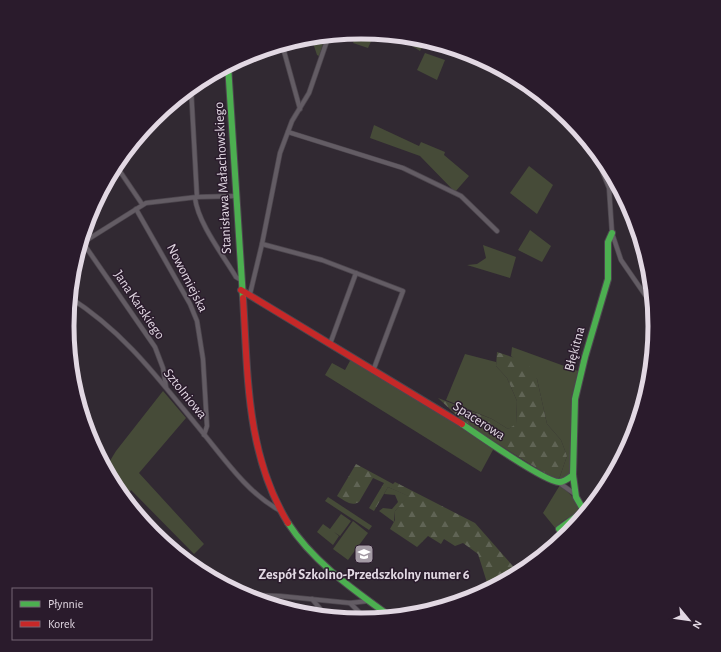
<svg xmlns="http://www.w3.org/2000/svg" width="721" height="652" font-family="'Alegreya Sans',sans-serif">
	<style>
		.green { fill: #464b38 }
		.forest { fill: url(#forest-firs) }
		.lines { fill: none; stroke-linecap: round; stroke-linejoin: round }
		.street-casing { stroke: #4d464e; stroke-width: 5.5 }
		.fast-casing { stroke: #4d464e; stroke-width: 8 }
		.jam-casing { stroke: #4d464e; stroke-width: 8 }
		.street { stroke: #635c64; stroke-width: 4 }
		.fast { stroke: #4caf50; stroke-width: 6 }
		.jam { stroke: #c62828; stroke-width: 6 }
		.labels { text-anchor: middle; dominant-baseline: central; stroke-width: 3; stroke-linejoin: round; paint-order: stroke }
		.street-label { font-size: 14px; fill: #e2d8e3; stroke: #2a1b2c }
		.poi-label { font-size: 14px; font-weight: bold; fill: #e2d8e3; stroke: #2a1b2c }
		.rim { fill: none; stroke: #e2d8e3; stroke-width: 5 }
	</style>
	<defs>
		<pattern id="forest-firs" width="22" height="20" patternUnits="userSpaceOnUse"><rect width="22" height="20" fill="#464b38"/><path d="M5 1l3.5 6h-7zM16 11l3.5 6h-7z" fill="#606455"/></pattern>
	</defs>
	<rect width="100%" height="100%" fill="#312932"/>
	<g class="green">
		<path d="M358,32L375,33L368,48L353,43Z"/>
		<path d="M326,35L319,56L317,55L311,37Z"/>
		<path d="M396,36L418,38L431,42L433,48L425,43L420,51Z"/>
		<path d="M425,53L445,60L437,80L417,70Z"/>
		<path d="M374,125L419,146L421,142L445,152L444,155L469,176L455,192L420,156L370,138Z"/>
		<path d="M529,166L553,185L537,214L510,193Z"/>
		<path d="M530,230L551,246L542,262L518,250Z"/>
		<path d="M483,245L516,257L510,278L467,265L477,264L486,258Z"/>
		<path d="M512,347L578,371L571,401L572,423L570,473L567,478L559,479L567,456L561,440L547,424L537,379L511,356Z"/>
		<path d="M465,354L496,362V366L507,378L517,401L516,425L508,429L492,419L446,400Z"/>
		<path d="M351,359L494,448L481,472L325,375L332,363L345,370Z"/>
		<path d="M163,391L186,418L139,473L204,544L194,554L131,490L125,500L116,489L105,469L116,451Z"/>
		<path d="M560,485L571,495L579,508C573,519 561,518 556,529L543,513Z"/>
		<path d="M388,487L409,496L395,511L394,522L379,511L383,508L392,509L398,502L395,495L384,494Z"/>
		<path d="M328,497L372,526L369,530L325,501Z"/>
		<path d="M341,514L351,521L340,536L334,532L339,536L333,545L317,532L323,524L330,529Z"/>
		<path d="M353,521L368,533L348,560L333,549Z"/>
	</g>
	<g class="forest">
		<path d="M497,352L527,362L537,379L547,424L561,440L567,456L559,479H554L466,424L438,398L492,419L508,429L516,424L517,401L507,378L496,366Z"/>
		<path d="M356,464L393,484L395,482L475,523L519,573L489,589L478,554L463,543L455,546L444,539L441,544L428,536L417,547L390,529L395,520V511L408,496L388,487L374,511L369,508L384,483L373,478L359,502C351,507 344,500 337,496Z"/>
	</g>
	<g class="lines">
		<g class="street-casing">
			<g id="street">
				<path d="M282,44L300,109"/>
				<path d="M191,87L197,197"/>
				<path d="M288,132L403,168L461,196L497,231"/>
				<path d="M593,148L609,188L612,233L621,260L652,305"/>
				<path d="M115,164L142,204"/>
				<path d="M195,198C198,223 223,255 236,277L241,280"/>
				<path d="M136,209L190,304L197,321L203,359L207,426L204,435"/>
				<path d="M81,240L155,347L163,368L166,387"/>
				<path d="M262,244L322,260L403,291L373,371"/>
				<path d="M79,245L146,203L197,197L236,196"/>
				<path d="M250,294L262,244L280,153L292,121L309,93L329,35"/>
				<path d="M69,297C127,334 160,381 203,433C225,460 248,493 279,510"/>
				<path d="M330,344L356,273"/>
				<path d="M558,482L575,494"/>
				<path d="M243,595L280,596L350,603L368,601"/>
				<path d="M312,599L327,617"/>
				<path d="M350,603L366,619"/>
			</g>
		</g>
		<g class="fast-casing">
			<g id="fast">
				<path d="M228,65L243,298"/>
				<path d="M462,424C478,435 545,482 559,482C564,482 569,478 573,475"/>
				<path d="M288,523C313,562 354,590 391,617"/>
				<path d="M565,537L559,529L584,511L576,497L573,475L575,399L585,357L608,279V242L612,233"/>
			</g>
		</g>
		<g class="jam-casing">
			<g id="jam">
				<path d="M241,290L462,424"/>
				<path d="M243,298C248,376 246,454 288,523"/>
			</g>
		</g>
		<use href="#street" class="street"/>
		<use href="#fast" class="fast"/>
		<use href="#jam" class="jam"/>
	</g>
	<defs>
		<g id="school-square" transform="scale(1)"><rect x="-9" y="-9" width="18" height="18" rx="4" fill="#a49ba5" stroke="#2a1b2c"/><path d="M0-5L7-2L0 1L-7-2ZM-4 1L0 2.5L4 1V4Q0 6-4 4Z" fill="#fff"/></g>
	</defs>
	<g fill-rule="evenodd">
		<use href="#school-square" x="364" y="554"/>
	</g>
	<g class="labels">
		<g class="street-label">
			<text transform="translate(223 178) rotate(-93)">Stanisława Małachowskiego</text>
			<text transform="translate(187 278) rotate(63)">Nowomiejska</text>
			<text transform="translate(139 305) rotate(56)">Jana Karskiego</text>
			<text transform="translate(575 349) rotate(-75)">Błękitna</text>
			<text transform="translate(185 394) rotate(51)">Sztolniowa</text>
			<text transform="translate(479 421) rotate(33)">Spacerowa</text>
		</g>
		<g class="poi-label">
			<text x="364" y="575">Zespół Szkolno-Przedszkolny numer 6</text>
		</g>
	</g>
	<path d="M0 0H721V652H0ZM74 326a287 287 0 1 1 574 0a287 287 0 1 1-574 0Z" fill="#2a1b2c" fill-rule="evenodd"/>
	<path class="rim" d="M74 326a287 287 0 1 1 574 0a287 287 0 1 1-574 0Z"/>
	<rect x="12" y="588" width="140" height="52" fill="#2a1b2c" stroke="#746775"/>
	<rect x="20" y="601" width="20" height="6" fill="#4caf50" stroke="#746775"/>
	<text x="48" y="608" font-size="12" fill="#e2d8e3">Płynnie</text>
	<rect x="20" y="621" width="20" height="6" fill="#c62828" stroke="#746775"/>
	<text x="48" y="628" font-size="12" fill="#e2d8e3">Korek</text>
	<g transform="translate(689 620) rotate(119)" stroke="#2a1b2c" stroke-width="3" paint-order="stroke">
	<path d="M0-3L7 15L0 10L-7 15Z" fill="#e2d8e3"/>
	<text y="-6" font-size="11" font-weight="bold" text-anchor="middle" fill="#e2d8e3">N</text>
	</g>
</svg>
